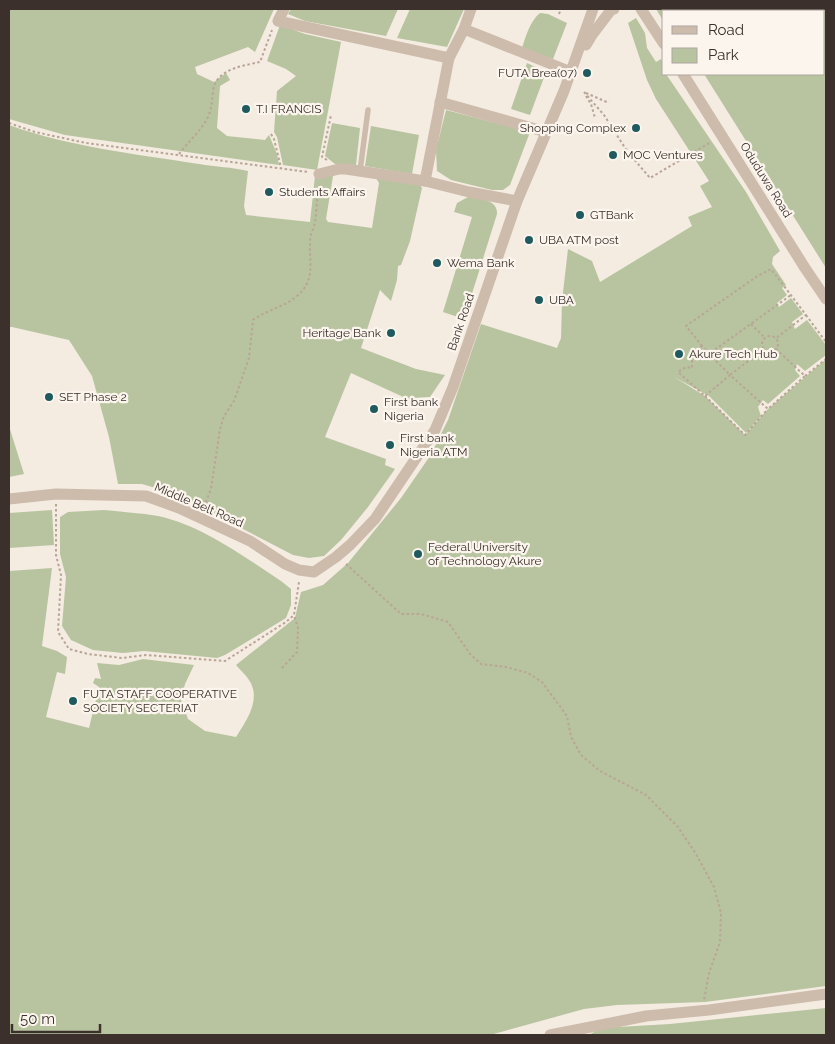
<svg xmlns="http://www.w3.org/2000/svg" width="835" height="1044" font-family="Raleway,sans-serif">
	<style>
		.green { fill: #b8c4a0 }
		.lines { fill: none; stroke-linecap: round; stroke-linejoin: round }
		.path { stroke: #b9a596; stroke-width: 2; stroke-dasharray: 2.5 2.5; stroke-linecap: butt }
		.service { stroke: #cdbbac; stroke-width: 5.5 }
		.minor { stroke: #cdbbac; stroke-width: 11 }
		.poi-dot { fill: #1f5a5e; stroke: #fbf5ee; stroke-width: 2 }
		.labels { text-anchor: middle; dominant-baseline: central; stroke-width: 4.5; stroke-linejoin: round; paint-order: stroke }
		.poi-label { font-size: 12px; fill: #3b302b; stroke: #fbf5ee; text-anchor: start }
		.street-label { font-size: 12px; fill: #3b302b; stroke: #fbf5ee }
	</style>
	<rect width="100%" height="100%" fill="#f4ebe1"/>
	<g class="green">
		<path d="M9,9H274L255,52L248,47L195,67L197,74L214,82L226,73L230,80L220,86L217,128L227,136L265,140L269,135L277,154L279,165L65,135L9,119Z"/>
		<path d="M291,9H398L386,36L305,21L288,14Z"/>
		<path d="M410,9H464L447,47L397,38Z"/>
		<path d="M656,9H826V268L704,74H824V11H664V22Z"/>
		<path d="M540,13L548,14L567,23L553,59L522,48C526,36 530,21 540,13Z"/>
		<path d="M636,18L645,33L647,48L656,62L661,59L664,67V74H666L746,192L780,251L773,257L772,264L786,285L782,288L787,295L777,303L779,307L791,298L803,314L792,322L795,329L807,320L826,345V355L805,371L797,364L795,370L800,376L768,404L763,400L758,407L761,416L746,433L709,396L674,377L705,396L745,435L768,409L826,359V986L705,1002L617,1005L584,1009L490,1035H9V571L52,568L42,646L57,651L67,657L65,674L57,672L46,717L89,728L99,687L93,683L95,678L101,679L97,663L119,665L143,659L194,665L185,684L181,700L188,719L205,731L236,737C246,721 262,699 249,680C246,675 240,670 236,665L295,618L301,592L323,585L348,563L401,498L430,456L448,420L481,324L557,348L561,338L562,301L568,249L592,261L600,282L692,226L688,217L712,207L700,186L709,181L656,99L647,80L628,23Z"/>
		<path d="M280,25L305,34L341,42L317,170L283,165L277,137L274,132L277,91L296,76L286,69L267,61Z"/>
		<path d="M527,63L546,72L530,115L511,109Z"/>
		<path d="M446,110L530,132L510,185L503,190H492L451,180L437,171L436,150Z"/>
		<path d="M332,123L360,128L356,165L335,164L325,156Z"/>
		<path d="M9,125C70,147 135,154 199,164C216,167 232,167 248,171L244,206L246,215L310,222L315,176H333L326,219L328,222L372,228L379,183L376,178L420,185L422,188L410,241L401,265L398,266L397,280L391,301L380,290L361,348L416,369L445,375L430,397L413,398L410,400L351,373L325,437L386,459L385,465L395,469L368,507L341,540L324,556L309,558L293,555L176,494L142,484H118L109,437L92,376L69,340L12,327H9Z"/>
		<path d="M371,126L419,135L412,174L365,166Z"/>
		<path d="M468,197C479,199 498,199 497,214L464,319L443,312L472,217L454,212L457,203Z"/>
		<path d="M9,426L24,474L9,477Z"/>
		<path d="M52,510L54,545L9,548L10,520L9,513Z"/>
		<path d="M104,510C122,512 141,513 158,516C203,526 243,556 281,581L291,589V605L286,618L225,655L217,658L144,651L123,653L93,650L71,640L62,626L66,577L60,554V517L68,512Z"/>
		<path d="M826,1008V1035H589L601,1028L670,1024Z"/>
	</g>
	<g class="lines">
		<g class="path">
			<path d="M559,14L561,9"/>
			<path d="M584,92L604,115L627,151L650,178L711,142"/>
			<path d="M586,93L609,103"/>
			<path d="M586,96L591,104L595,118"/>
			<path d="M9,123L35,132L86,143L308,172"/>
			<path d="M271,134L274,139L281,168"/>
			<path d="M179,154C188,142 201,131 208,117C212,108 212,100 213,91C216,69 242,66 260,62L272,30"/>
			<path d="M327,160L322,157L331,115"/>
			<path d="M806,315L826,342"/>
			<path d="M751,324L765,338"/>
			<circle cx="770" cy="344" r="8"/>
			<path d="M702,346L686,326L756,277L771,269L806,315L775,339"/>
			<path d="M776,349L805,376L768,409L730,375L705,396L678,372L686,367L692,368V358L697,354L696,351L702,346L709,354L791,295"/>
			<path d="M709,354L730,375L764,349"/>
			<path d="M805,376L826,359"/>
			<path d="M705,396L745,435L767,410"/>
			<path d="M56,504V555L61,575L58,632L69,649L88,654L122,658L146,655L225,661L286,622L294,615L299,582"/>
			<path d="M204,507L211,489L220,429L224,416L234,401L249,358L253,320C267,310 284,307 297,296C316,280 309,262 310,242C310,236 313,229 315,223C317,211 316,197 320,185"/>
			<path d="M346,564L401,614H421L448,622L470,654L481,664L506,667L528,673L542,682L567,716L571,737L581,755L600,771L646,795L678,827L696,854L714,887L721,913L720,942L709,973L704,1000"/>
			<path d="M282,668L297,652L298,628L294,615"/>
		</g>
		<path class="service" d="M360,171L368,110"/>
		<g class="minor">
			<path d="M284,9L278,21L449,58"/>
			<path d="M641,9L664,44"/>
			<path d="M464,29L571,72"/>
			<path d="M586,45L592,35L611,10L614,9"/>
			<path d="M683,74L805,268L826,299"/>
			<path d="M440,102L546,132"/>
			<path d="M319,174L339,169H346L425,181L469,192L517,201"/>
			<path d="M425,181L449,58L464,29L471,9"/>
			<path d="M9,499L56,494L146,496L179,508L250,541L285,564L299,570L314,572L336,557L350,545L375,519L435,430L453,387L517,201L564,91L593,9"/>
			<path d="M550,1035L646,1016L709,1010L826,994"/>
		</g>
	</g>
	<g class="poi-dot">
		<circle cx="587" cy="73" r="5"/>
		<circle cx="246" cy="109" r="5"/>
		<circle cx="636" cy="128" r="5"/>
		<circle cx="613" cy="155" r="5"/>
		<circle cx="269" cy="192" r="5"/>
		<circle cx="580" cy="215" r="5"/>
		<circle cx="529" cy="240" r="5"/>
		<circle cx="437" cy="263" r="5"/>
		<circle cx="539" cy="300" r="5"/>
		<circle cx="391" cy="333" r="5"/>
		<circle cx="679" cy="354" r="5"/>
		<circle cx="49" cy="397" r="5"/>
		<circle cx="374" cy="409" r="5"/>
		<circle cx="390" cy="445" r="5"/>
		<circle cx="418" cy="554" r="5"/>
		<circle cx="73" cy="701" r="5"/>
	</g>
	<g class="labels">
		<g class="poi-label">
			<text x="577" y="73" text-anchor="end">FUTA Brea(07)</text>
			<text x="256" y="109">T.I FRANCIS</text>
			<text x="626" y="128" text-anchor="end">Shopping Complex</text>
			<text x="623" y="155">MOC Ventures</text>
			<text x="279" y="192">Students Affairs</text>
			<text x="590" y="215">GTBank</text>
			<text x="539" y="240">UBA ATM post</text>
			<text x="447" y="263">Wema Bank</text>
			<text x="549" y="300">UBA</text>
			<text x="381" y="333" text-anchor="end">Heritage Bank</text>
			<text x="689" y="354">Akure Tech Hub</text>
			<text x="59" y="397">SET Phase 2</text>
			<text x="384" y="402">First bank<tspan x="384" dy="14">Nigeria</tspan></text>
			<text x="400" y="438">First bank<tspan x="400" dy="14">Nigeria ATM</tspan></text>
			<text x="428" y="547">Federal University<tspan x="428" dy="14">of Technology Akure</tspan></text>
			<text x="83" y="694">FUTA STAFF COOPERATIVE<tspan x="83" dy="14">SOCIETY SECTERIAT</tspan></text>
		</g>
		<g class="street-label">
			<text transform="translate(766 180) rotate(58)">Oduduwa Road</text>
			<text transform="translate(461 322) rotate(-71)">Bank Road</text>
			<text transform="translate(199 505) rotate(23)">Middle Belt Road</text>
		</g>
	</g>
	<rect width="835" height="1044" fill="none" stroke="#3b302b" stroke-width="20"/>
	<rect x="662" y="10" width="162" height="65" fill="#fbf5ee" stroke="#aea6a0"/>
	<rect x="672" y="26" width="25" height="8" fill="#cdbbac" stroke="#aea6a0"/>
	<text x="708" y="35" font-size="15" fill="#3b302b">Road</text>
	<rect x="672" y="48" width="25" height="15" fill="#b8c4a0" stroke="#aea6a0"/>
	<text x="708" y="60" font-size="15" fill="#3b302b">Park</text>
	<path d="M12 1024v8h88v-8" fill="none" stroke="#3b302b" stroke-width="2.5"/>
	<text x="20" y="1024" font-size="15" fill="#3b302b" stroke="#fbf5ee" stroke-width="4" paint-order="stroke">50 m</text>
</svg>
